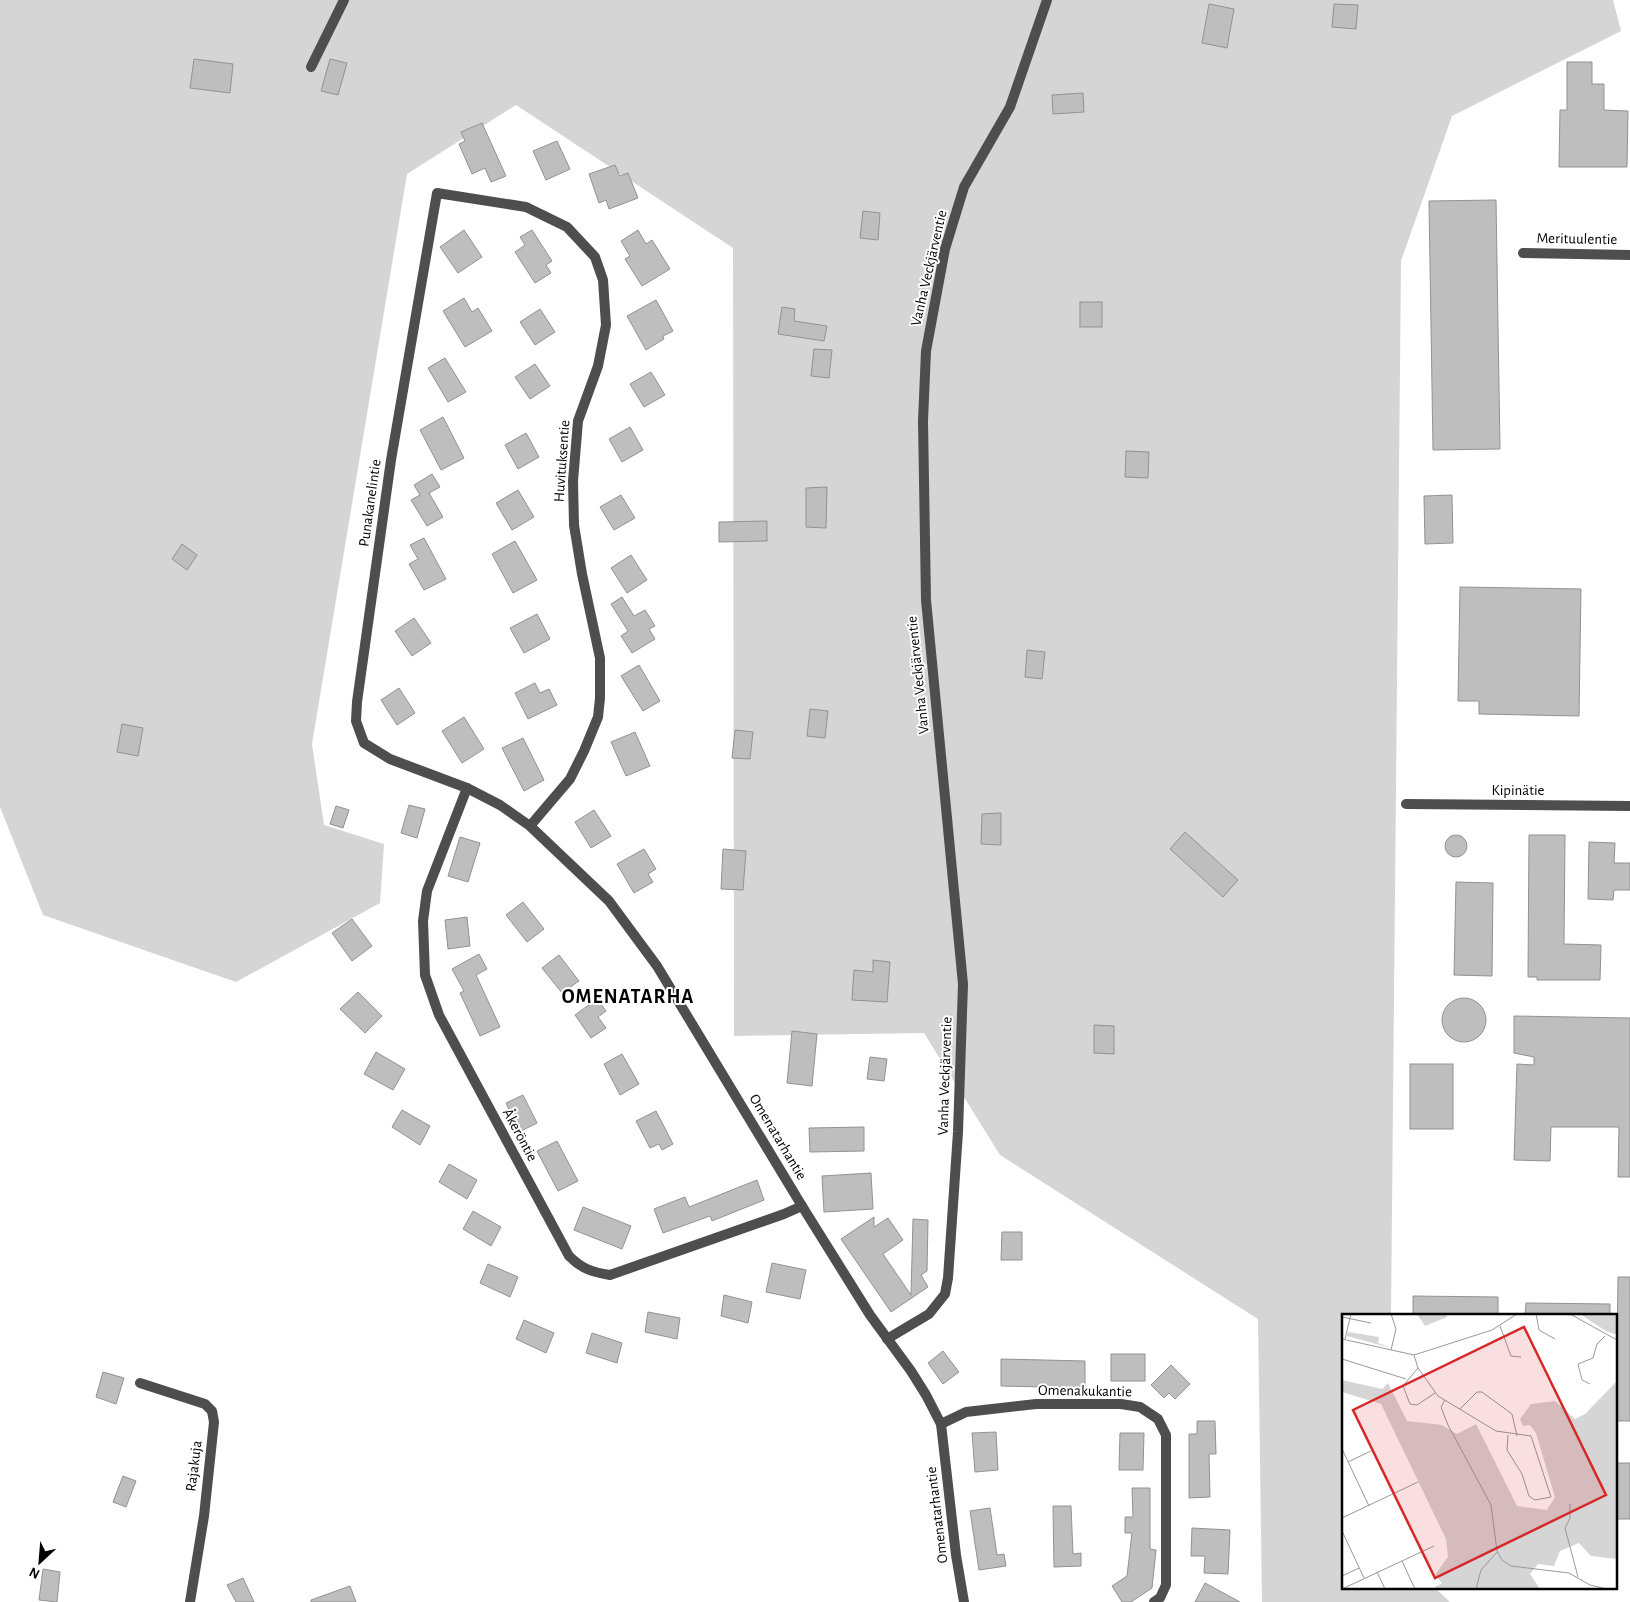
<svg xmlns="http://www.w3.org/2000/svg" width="1630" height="1602" font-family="'Alegreya Sans',sans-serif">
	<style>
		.green { fill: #d5d5d5 }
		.building { fill: #bebebe; stroke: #929292 }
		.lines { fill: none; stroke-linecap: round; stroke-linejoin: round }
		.minor { stroke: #4e4e4e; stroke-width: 10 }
		.labels { text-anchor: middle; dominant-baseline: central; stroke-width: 4; stroke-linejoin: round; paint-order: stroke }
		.street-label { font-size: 15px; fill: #000; stroke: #fff }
		.district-label { font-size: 20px; font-weight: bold; letter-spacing: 1px; fill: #000; stroke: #fff }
		.inset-road { fill: none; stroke: #999; stroke-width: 1 }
		.view { fill: #d62828; fill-opacity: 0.15; stroke: #d62828; stroke-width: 2.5 }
		.inset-edge { fill: none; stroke: #000; stroke-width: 2.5 }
	</style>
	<rect width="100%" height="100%" fill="#fff"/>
	<path class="green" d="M0,0H1613L1621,31L1452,116L1401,261L1391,1316H1344V1588H1435L1450,1602H1262L1258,1319L1000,1155L924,1033L734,1036L733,248L516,105L407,174L312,744L324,825L384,844L380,903L236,982L43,915L0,807Z"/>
	<g class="building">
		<path d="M1209,4L1234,9L1227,48L1202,43Z"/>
		<path d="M1334,4L1358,5L1356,29L1332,27Z"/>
		<path d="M194,59L233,64L230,93L190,88Z"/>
		<path d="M330,59L347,63L338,95L321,91Z"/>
		<path d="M1567,62H1592V84H1604V110L1628,111L1627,167H1559L1560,110H1567Z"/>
		<path d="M1083,93L1084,112L1053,114L1052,95Z"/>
		<path d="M482,123L506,176L491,182L485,168L472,174L459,144L465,141L461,132Z"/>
		<path d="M557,141L570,169L546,180L533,151Z"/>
		<path d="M615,165L620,176L628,173L638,198L609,209L606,200L599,203L589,174Z"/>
		<path d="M1496,200L1500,449L1433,450L1429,201Z"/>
		<path d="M863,211L880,213L878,240L860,238Z"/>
		<path d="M464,230L482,257L458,273L440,247Z"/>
		<path d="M532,230L552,261L546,265L551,273L535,283L515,252L525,245L520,237Z"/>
		<path d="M638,230L646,244L652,240L670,269L642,286L625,259L630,256L621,241Z"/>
		<path d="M464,298L472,312L478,308L492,331L465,347L443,311Z"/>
		<path d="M656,300L673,331L663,336L664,339L646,350L627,316Z"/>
		<rect x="1080" y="302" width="22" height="25"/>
		<path d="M782,307L795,309L794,321L827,326L824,341L778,334Z"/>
		<path d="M540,309L555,332L535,345L520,322Z"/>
		<path d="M814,349L832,350L829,378L811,376Z"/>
		<path d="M445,358L466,392L448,402L428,368Z"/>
		<path d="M535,364L550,386L530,399L515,377Z"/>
		<path d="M651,372L665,395L644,407L630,384Z"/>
		<path d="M443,417L464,458L441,470L420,430Z"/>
		<path d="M630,427L643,450L622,462L609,439Z"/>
		<path d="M526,433L539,457L518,469L505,445Z"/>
		<path d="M1126,451L1149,452L1148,478L1125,477Z"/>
		<path d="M432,474L440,487L429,493L443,517L427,526L411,500L420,495L414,485Z"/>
		<path d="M827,487L826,528L806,527V488Z"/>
		<path d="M518,490L534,517L512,530L496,503Z"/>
		<path d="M621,495L635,518L614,530L600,507Z"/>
		<path d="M1452,495L1453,543L1425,544L1424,496Z"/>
		<path d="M767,521V541L719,542V522Z"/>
		<path d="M424,538L446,579L424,590L409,564L418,559L410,545Z"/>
		<path d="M515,541L537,580L513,593L492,554Z"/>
		<path d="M182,544L197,555L187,570L172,559Z"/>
		<path d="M631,555L647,580L627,593L611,568Z"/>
		<path d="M1460,587L1581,589L1579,716L1479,714V701H1458Z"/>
		<path d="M622,597L634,616L645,610L655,626L649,629L655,639L632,653L621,636L628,631L611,604Z"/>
		<path d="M537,614L550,639L524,653L510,628Z"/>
		<path d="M414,618L431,643L412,656L395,631Z"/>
		<path d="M1027,650L1045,652L1042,679L1025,677Z"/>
		<path d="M639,665L660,701L643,711L621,676Z"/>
		<path d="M535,683L540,693L549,689L557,705L528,719L515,693Z"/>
		<path d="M399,688L415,713L397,725L381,700Z"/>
		<path d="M810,709L828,711L825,738L807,736Z"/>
		<path d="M464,717L484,749L462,763L442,731Z"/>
		<path d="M122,724L143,728L138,756L117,752Z"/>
		<path d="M735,730L753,732L750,759L732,758Z"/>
		<path d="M635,732L650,766L626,776L611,742Z"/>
		<path d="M523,738L544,780L524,791L502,748Z"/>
		<path d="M409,805L425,809L417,838L401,833Z"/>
		<path d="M336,806L349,810L343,828L330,824Z"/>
		<path d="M594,810L611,836L591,848L575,822Z"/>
		<path d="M1001,813V845L981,844L982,814Z"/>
		<path d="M1185,832L1238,880L1223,897L1170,849Z"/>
		<path d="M1529,835H1565L1564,944L1601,945L1600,980H1537V977H1528Z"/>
		<circle cx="1456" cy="846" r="11"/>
		<path d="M460,837L480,843L468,882L448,876Z"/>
		<path d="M1589,842L1615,843L1614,863H1630V890H1614L1613,900L1588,899Z"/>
		<path d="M644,849L656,869L648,874L653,882L634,893L617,864Z"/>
		<path d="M723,849L746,851L743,890L721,889Z"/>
		<path d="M1456,882L1493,883L1492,976L1454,975Z"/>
		<path d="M523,902L544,929L527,942L506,915Z"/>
		<path d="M467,917L470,946L448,949L445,920Z"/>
		<path d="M352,919L372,946L352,961L332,933Z"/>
		<path d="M479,954L487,969L476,975L500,1027L480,1036L460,993L464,991L452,969Z"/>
		<path d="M559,955L579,981L562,993L542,968Z"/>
		<path d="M873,960L890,962L887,1002L852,1000L854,970L873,972Z"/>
		<path d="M358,992L382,1016L365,1033L340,1009Z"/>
		<circle cx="1464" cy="1020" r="22"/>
		<path d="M597,999L606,1011L598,1017L606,1028L591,1038L575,1015Z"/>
		<path d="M1514,1016L1630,1018V1177H1618L1619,1127H1551L1550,1161L1514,1160L1517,1064L1534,1065V1057L1514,1053Z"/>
		<path d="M1094,1025L1114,1026V1054L1094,1053Z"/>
		<path d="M792,1031L817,1034L812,1086L787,1083Z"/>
		<path d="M376,1052L405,1069L393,1090L364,1074Z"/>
		<path d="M622,1054L639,1084L620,1095L604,1064Z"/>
		<path d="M870,1057L887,1059L884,1081L867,1079Z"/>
		<rect x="1410" y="1064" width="43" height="65"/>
		<path d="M523,1095L537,1123L519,1132L506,1103Z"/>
		<path d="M402,1110L430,1126L420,1145L392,1127Z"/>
		<path d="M656,1111L673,1144L662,1150L659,1144L650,1148L636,1121Z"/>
		<path d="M864,1127V1151L810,1152L809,1128Z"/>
		<path d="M557,1141L578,1181L558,1191L537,1151Z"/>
		<path d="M449,1164L477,1180L467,1199L439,1182Z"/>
		<path d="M871,1173L873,1209L824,1212L822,1176Z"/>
		<path d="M757,1180L764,1200L712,1221L710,1216L663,1233L654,1209L685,1197L689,1207Z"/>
		<path d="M583,1207L631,1226L622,1249L574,1230Z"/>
		<path d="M473,1211L501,1227L491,1246L463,1229Z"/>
		<path d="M874,1217V1227L888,1218L903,1240L883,1254L911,1295L913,1219L928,1220L927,1271L921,1275L928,1287L891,1312L841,1239Z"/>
		<path d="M1002,1232H1022V1260H1001Z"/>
		<path d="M772,1263L806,1270L800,1299L766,1292Z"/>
		<path d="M488,1264L518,1277L510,1297L480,1283Z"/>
		<path d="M1618,1277H1630V1421H1616Z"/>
		<path d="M724,1295L752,1302L748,1323L721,1316Z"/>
		<path d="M1413,1296L1498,1297V1316H1413Z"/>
		<path d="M1526,1303L1610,1304V1316H1525Z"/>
		<path d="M648,1312L680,1318L677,1339L645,1332Z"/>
		<path d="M524,1320L554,1333L546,1353L516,1339Z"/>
		<path d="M592,1333L622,1343L617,1363L586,1353Z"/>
		<path d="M943,1351L959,1372L943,1384L928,1363Z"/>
		<rect x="1111" y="1354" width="34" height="27"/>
		<path d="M1001,1359L1085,1361V1388L1001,1386Z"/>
		<path d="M1171,1365L1190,1384L1175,1399L1169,1393L1164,1398L1151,1385Z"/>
		<path d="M103,1372L124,1378L116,1404L96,1397Z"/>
		<path d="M1197,1421H1215L1216,1454H1209L1210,1497L1189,1498V1434H1197Z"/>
		<path d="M996,1432L998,1470L975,1472L972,1433Z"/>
		<path d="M1120,1433H1144L1143,1470H1119Z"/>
		<rect x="1616" y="1463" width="14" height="56"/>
		<path d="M123,1476L136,1481L126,1507L113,1502Z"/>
		<path d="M1132,1488H1150V1549L1156,1550L1152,1588L1131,1602H1122L1112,1586L1127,1576L1132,1533H1125V1517H1133Z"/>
		<path d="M1053,1506H1071L1073,1554L1081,1553V1566L1054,1567Z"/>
		<path d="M990,1508L997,1555L1004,1554L1006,1566L979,1570L970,1511Z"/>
		<path d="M1192,1528L1230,1530L1228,1574L1204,1573L1205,1556H1191Z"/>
		<path d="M43,1569L60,1572L57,1602L39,1600Z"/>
		<path d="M243,1578L254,1602H236L227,1585Z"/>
		<path d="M1205,1583L1240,1602H1195Z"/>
		<path d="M350,1586L356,1602H311V1600Z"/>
	</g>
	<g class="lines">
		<g class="minor">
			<path d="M311,67L344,0"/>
			<path d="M1523,253L1630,255"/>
			<path d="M467,788L427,891L423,921L425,975L439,1015L569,1256C582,1269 592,1272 610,1275L784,1214L802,1206"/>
			<path d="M1406,804L1630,806"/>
			<path d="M530,826L570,779L584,751L598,717L600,698V658L582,574L574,525L573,481L578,421L598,366L606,325L603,280L595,257L567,227L526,207L437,193L391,460L357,702L356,721L364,743L390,759L467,788L500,805L530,826L609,901L657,966L802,1206L870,1315L911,1371L926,1395L941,1424L956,1555L964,1602"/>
			<path d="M887,1339L929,1314L945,1294L948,1278L958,1132L963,984L926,600L923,421L926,351L945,249L964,187L1010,107L1047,0"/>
			<path d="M140,1383L205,1404L212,1411L214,1422L204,1516L190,1602"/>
			<path d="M941,1424L966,1412L1036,1404H1121L1140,1407L1158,1419L1166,1435V1585L1160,1598L1154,1602"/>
		</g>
	</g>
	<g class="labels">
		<g class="street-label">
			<text transform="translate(1577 239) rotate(1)">Merituulentie</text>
			<text transform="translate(929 268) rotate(-77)">Vanha Veckjärventie</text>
			<text transform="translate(562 461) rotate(-86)">Huvituksentie</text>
			<text transform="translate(370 503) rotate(-82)">Punakanelintie</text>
			<text transform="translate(918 675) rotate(-96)">Vanha Veckjärventie</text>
			<text x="1518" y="790">Kipinätie</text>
			<text transform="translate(945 1076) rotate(-88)">Vanha Veckjärventie</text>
			<text transform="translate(520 1135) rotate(62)">Åkeröntie</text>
			<text transform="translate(778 1137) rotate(59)">Omenatarhantie</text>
			<text transform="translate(1085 1391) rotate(1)">Omenakukantie</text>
			<text transform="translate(194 1466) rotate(-83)">Rajakuja</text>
			<text transform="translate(937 1515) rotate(-97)">Omenatarhantie</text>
		</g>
		<g class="district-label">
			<text x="628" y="997">OMENATARHA</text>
		</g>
	</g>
	<g transform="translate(1342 1314)">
		<rect width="275" height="275" fill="#fff"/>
		<path d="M75,0H103L105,3L83,12ZM238,0H275V21L264,17ZM6,18L37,23L36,29L49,34L5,22ZM0,66L40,75L46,69L65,107L100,111L115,120L134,110L175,192L205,196L213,183L194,119L188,111L181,112L178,105L189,90L213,87L233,105L243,100L275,67V245L249,242L237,229L218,237L212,252L196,250L188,260L198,275H90L100,269L93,261L106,243L104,225L39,90L0,78Z" fill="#d5d5d5"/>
		<path class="inset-road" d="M49,0L54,15L49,36M194,0L197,16L213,25M228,0L275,26M0,3L29,9M158,12L169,42L179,43M0,25L72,41L150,16L175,0M3,25L9,0M72,41L76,54L96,82L154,117L189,122L209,183L193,186L187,182L180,160L165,136L166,121M0,45L64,65M76,54L61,72L68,90L75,91L93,79M248,70L240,66L236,50L251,44L255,30L263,22M103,86L99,93L106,111L149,191L155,237L160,246L169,252L227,259L248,271L265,275M118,95L135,78H140L170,100L175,122M0,135L27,192M6,148L31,136M228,190V204L223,214L236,263M0,204L76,168M0,217L22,264M60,247L73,275M35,258L43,275M0,262L17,254M0,275L92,232M134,275L139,256L155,238"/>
		<path class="view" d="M182,13L264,181L93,264L11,96Z"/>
		<rect width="275" height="275" class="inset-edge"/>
	</g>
	<g transform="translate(40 1562) rotate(206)" stroke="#ffffff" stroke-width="4" paint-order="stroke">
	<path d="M0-4L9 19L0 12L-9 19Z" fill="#000000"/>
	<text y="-8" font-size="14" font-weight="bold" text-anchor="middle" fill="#000000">N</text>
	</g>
</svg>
